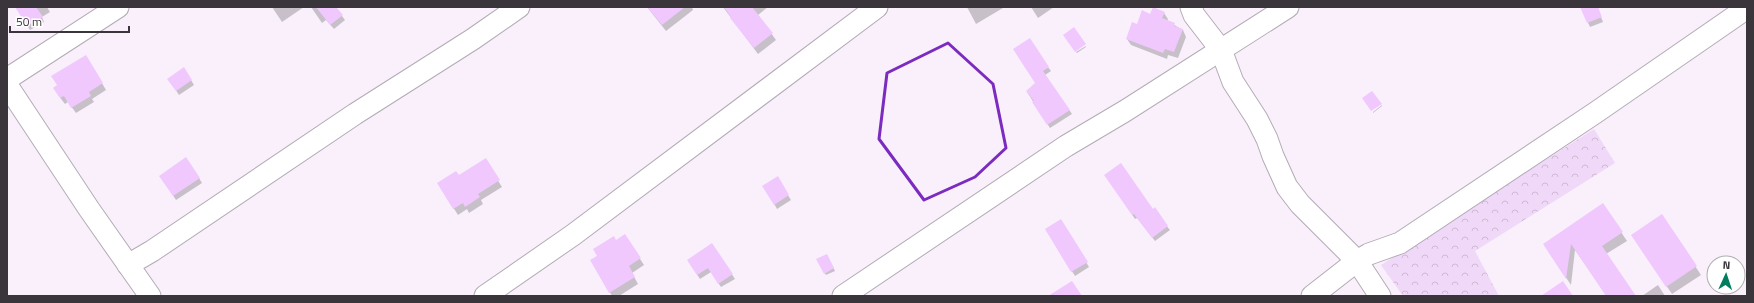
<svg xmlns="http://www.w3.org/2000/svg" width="1754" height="303" font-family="'Titillium Web',sans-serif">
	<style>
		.forest { fill: url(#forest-crowns) }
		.shadow { fill: #0003 }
		.building { fill: #f0c8fe }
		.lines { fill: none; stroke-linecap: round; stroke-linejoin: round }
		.minor-casing { stroke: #b3abb6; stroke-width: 23 }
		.minor { stroke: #fff; stroke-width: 21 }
		.marked { fill: none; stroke: #7b2cbf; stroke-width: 3; stroke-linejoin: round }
	</style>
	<defs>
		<pattern id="forest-crowns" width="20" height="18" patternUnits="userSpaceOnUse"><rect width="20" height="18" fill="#f0d8f8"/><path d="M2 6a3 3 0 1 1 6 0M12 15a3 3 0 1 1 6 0" fill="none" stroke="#cfbad5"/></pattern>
	</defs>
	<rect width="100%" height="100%" fill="#f9f0fc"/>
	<path class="forest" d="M1594,129L1615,163L1475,251L1499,296H1403L1381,265Z"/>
	<g class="shadow">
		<path d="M16,7H47L50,12L42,17L44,22L30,30Z"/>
		<path d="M272,7H304L282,22Z"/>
		<path d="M311,7H335L345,20L334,29L326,20L322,23Z"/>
		<path d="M647,7H692L693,10L666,31Z"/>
		<path d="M723,7H768L758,15L776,40L758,54Z"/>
		<path d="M967,7H1003V8L976,24Z"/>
		<path d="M1031,7H1054L1038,18Z"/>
		<path d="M1581,7H1597L1603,22L1590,27Z"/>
		<path d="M1164,13L1168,19L1167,21L1183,30L1186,37L1178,58L1168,55L1167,59L1131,45L1127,39L1138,25L1151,15Z"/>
		<path d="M1086,46V47L1077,53L1076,52Z"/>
		<path d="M1016,53L1048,67L1051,71L1045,75L1072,114L1050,128L1027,92L1036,83Z"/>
		<path d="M86,56L106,90L92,99L94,102L76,113L68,102L65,104L58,95L59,86Z"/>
		<path d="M191,80L194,85L179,95L171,83Z"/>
		<path d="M1382,105V106L1373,113V112Z"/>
		<path d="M485,160L502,187L481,200L483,204L469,213L467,209L458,215L442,190L459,176Z"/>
		<path d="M199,178L202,183L176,200L163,180Z"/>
		<path d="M777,178L791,200L777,209L764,186Z"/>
		<path d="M1108,179L1153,210L1170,230L1155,241L1137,218L1135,219Z"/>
		<path d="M1603,205L1627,241L1606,254L1635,296H1607L1575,250L1571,285L1549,252Z"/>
		<path d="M1662,216L1701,275L1672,294L1637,243Z"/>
		<path d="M1061,221L1089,267L1075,276L1046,230Z"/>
		<path d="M625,236L644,265L632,273L638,284L619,296H612L592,260Z"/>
		<path d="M712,245L735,279L721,287L711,272L700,279L690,264Z"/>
		<path d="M827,255L835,271L826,275L817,260Z"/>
		<path d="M1658,285L1665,296H1642Z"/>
	</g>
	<g class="building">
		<path d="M15,7H36L43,17L27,26Z"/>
		<path d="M316,7H336L343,15L330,25Z"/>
		<path d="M647,7H685L662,25Z"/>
		<path d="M724,7H752L773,33L754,48L730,18L731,17Z"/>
		<path d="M1153,7L1165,12L1162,18L1175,23L1174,26L1183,29L1174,52L1165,49L1163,53L1126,39L1132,22L1137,24L1142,10L1150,14Z"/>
		<path d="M1580,7H1598L1602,17L1587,23Z"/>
		<path d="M1074,27L1086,44L1075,52L1063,35Z"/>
		<path d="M1030,38L1049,67L1043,71L1070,110L1047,125L1032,102L1034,101L1026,91L1035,83L1013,49Z"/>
		<path d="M86,55L103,83L89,92L91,96L71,108L64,96L60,98L53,88L57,85L51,76Z"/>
		<path d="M184,67L192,80L176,91L167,79Z"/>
		<path d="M1372,91L1382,104L1371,111L1362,98Z"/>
		<path d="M186,157L200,178L173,196L159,176Z"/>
		<path d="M486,158L500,180L478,194L480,197L465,207L463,203L453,209L437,183L456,171L459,175Z"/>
		<path d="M1121,163L1153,209L1155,207L1168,226L1152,238L1134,214L1132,215L1104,175Z"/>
		<path d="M778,176L789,195L774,205L762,186Z"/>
		<path d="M1603,203L1623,232L1602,246L1636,296H1606L1571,244L1566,279L1543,244Z"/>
		<path d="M1662,214L1697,266L1666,287L1631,235Z"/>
		<path d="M1061,219L1088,262L1071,272L1045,229Z"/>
		<path d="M625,234L641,258L629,266L635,277L609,293L590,260L597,256L593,249L614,236L616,240Z"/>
		<path d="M712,243L733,274L718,284L708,268L697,275L687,260Z"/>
		<path d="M827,254L834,268L824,274L816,259Z"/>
		<path d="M1072,281L1082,296H1048Z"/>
		<path d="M1563,281L1573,296H1541Z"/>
	</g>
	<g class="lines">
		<g class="minor-casing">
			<g id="minor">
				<path d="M1191,7L1194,15L1221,50L1233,82L1257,119L1267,139L1273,156L1287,187L1300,204L1357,261L1380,296"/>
				<path d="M7,79L118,7"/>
				<path d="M7,85L89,209L150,296"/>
				<path d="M128,265L152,251L355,114L473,39L519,7"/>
				<path d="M485,296L573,235L877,7"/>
				<path d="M843,296L1066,146L1125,111L1288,7"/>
				<path d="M1312,296L1357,261L1369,254L1400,243L1595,113L1747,8"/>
			</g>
		</g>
		<use href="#minor" class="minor"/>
	</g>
	<path class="marked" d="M948,43L993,84L1006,148L975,177L924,200L879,139L887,73Z"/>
	<rect width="1754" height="303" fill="none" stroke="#39353a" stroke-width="16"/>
	<g transform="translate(1726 275) rotate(3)"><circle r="19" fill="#ffffff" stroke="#b0aeb0"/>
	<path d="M0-3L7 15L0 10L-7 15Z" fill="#007e5d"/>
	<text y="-6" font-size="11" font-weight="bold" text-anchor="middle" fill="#39353a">N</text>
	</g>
	<path d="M10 26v6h119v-6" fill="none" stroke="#39353a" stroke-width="2"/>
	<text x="16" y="26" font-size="12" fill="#39353a" stroke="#ffffff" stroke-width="3" paint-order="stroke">50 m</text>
</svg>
